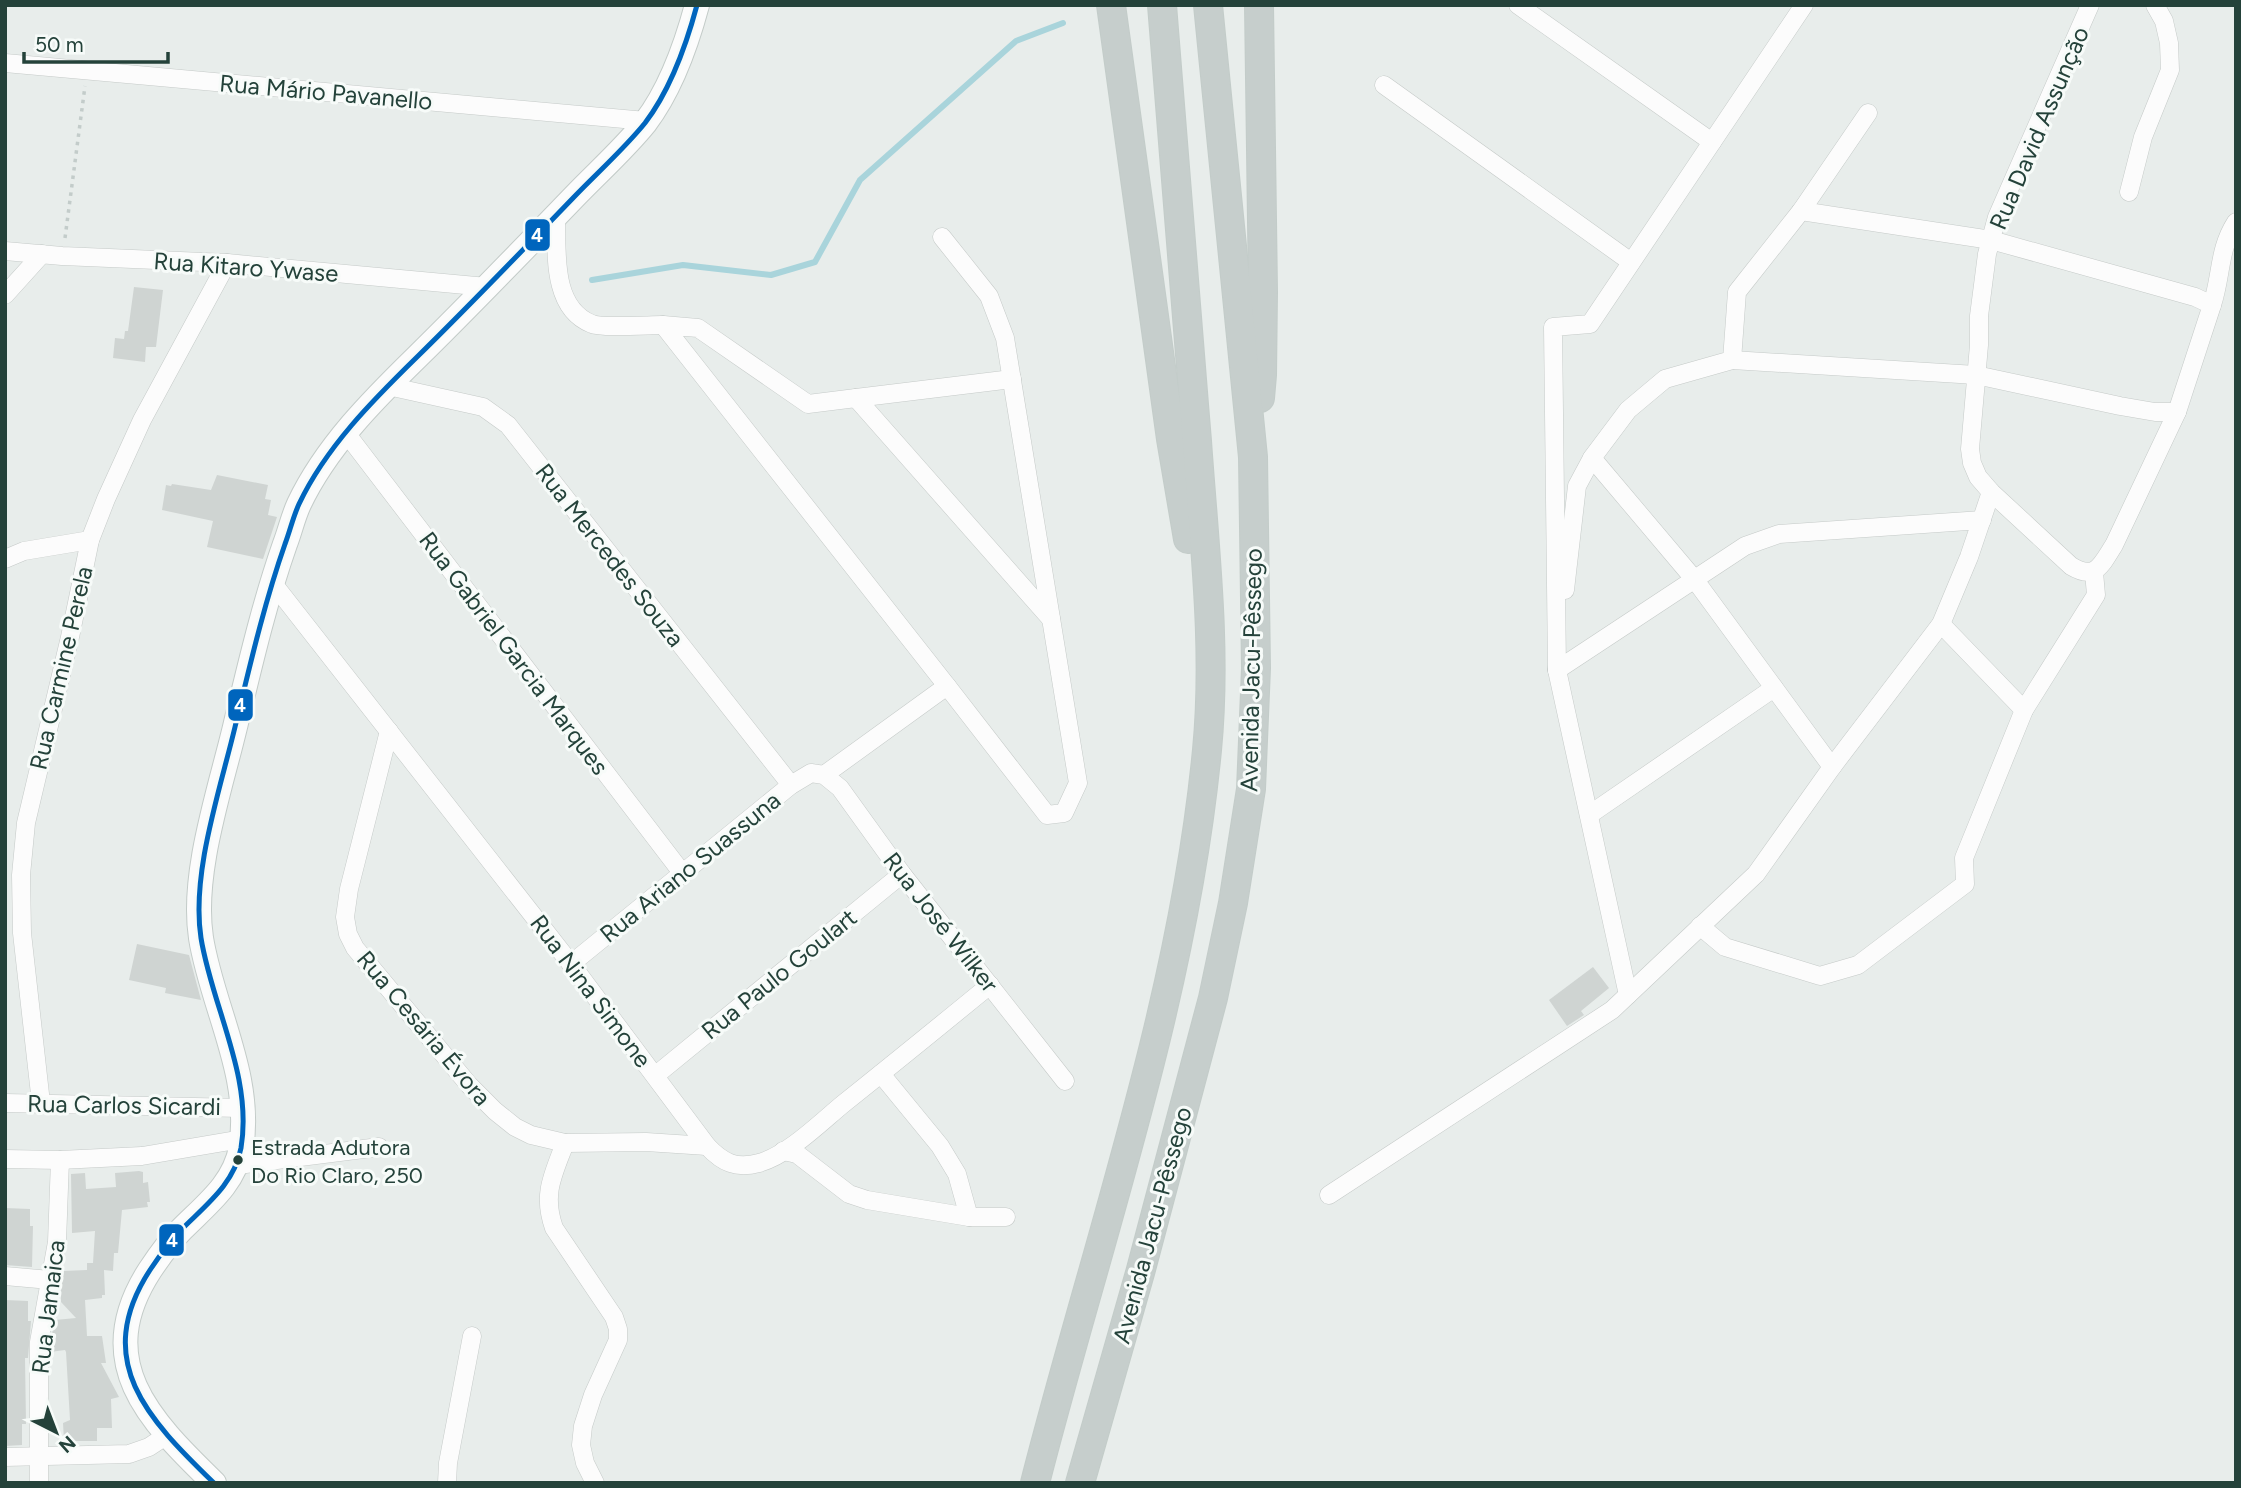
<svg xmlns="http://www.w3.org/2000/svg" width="2241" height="1488" font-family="Figtree,sans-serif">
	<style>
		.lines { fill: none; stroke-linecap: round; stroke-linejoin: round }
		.stream { stroke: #a9d4db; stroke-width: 6 }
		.building { fill: #cfd4d2 }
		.minor-casing { stroke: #c5cac8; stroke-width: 19 }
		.secondary-casing { stroke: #c3cbc8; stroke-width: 26 }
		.trunk-casing { stroke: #c3ccc9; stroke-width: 30 }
		.path { stroke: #c3ccca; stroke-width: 3.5; stroke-dasharray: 3.5 5; stroke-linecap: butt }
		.minor { stroke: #fcfcfc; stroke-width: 18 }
		.secondary { stroke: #fcfcfc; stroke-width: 24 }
		.trunk { stroke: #c6cecc; stroke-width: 28 }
		.bus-1-casing { stroke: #f7fbf9; stroke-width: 10 }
		.bus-1 { stroke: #0065bd; stroke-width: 5 }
		.bus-dot { fill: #24423a; stroke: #f7fbf9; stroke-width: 2.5 }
		.labels { text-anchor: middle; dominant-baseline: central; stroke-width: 6; stroke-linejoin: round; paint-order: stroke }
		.bus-label { font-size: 22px; fill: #24423a; stroke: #f7fbf9; text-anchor: start }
		.street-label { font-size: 24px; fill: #24423a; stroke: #f7fbf9 }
		.line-badge { stroke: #f7fbf9; stroke-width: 2.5 }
		.badge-label { font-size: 19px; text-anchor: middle; font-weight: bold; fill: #fff }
	</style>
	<rect width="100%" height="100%" fill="#e8edeb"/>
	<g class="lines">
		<path class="stream" d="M592,280L683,265L771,275L815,262L860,180L1016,41L1063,23"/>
	</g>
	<g class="building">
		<path d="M134,287L163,290L156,347H146L145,362L113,358L115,338L124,339L125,331H128Z"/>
		<path d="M217,475L268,485L265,499L271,500L268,515L277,517L263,559L207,547L213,521L162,510L166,485L171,486L172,484L211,490Z"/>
		<path d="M137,944L189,955L201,1000L165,993L166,988L129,980Z"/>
		<path d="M1593,967L1609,988L1581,1011L1584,1015L1567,1026L1549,1000Z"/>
		<path d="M139,1171L143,1172V1183L148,1182L150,1202H147L148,1207L122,1210L118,1253H114L113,1271L104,1270L105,1295H102V1298L85,1300L87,1336H102L106,1363H101L119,1397L111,1399L112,1428H97V1441H64L63,1423L70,1420L66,1352L65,1350L50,1352V1343L55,1320L76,1318L61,1302V1286L63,1271L87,1270V1263H93L95,1231L72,1233L71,1174L85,1173L86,1189L116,1187L115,1173Z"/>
		<path d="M5,1208L30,1209V1226H33L32,1267L5,1265Z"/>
		<path d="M5,1300L28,1301V1321H31L28,1358H25L26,1424H22V1445L5,1446Z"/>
	</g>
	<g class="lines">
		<g class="minor-casing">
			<g id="minor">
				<path d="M1518,5L1712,142"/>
				<path d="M5,63L646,121"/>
				<path d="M1384,85L1631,262"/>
				<path d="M2129,192L2143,137L2170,70L2169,43L2164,21L2155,5"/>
				<path d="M1801,211L1991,240L2195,297L2212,305C2222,275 2218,250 2236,222"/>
				<path d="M556,216C557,251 551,308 592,324C601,328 649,325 663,325"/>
				<path d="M5,251L62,256L227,263L487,287"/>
				<path d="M5,295L42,254"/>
				<path d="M1732,360L1976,375L2120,406L2155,412H2177L2114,545C2101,565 2096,581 2071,566L1991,492L1978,477L1972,463L1970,449L1979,345V316L1987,254L1997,217L2090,5"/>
				<path d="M1012,379L856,398L1051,619"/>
				<path d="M388,386L483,407L508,425L791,785"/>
				<path d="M856,398L808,404L698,328L663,325L947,686"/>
				<path d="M2177,412L2212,305"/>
				<path d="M346,433L683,874"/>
				<path d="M5,559L24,551L90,540"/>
				<path d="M272,582L571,964L707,1146C723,1163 736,1169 759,1163C788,1155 820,1123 843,1104C892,1065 941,1025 990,985"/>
				<path d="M1565,590L1577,486L1592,458"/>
				<path d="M1941,624L2024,710L2096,595L2094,572"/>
				<path d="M1558,659L1557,670L1628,995"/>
				<path d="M1557,670L1553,327L1590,324L1804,5"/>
				<path d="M1557,670L1745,546L1779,534L1982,520"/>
				<path d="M389,731L349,889L345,917L348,934L355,948L469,1085L495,1111L515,1127L531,1135L565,1143L646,1142L707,1146"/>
				<path d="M1832,767L1941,624L1969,557L1991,492"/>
				<path d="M824,775L947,686L1047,815L1064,813L1078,783L1005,338L989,296L942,237"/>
				<path d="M1589,815L1774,688"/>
				<path d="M1700,926L1725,947L1820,976L1858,965L1965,884L1964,858L2024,710"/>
				<path d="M571,964L791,785L811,773L824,775L840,788L902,874L1065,1081"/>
				<path d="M881,1074L940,1146L957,1174L969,1217"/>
				<path d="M656,1075L902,874"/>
				<path d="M5,1103L242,1108"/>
				<path d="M41,1103L22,933L21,875L26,823L70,637L90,540L106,499L142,420L227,263"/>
				<path d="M565,1143C553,1175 542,1194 554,1228L614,1317L618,1329V1340L593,1395L583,1426L581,1445L585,1463L595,1483"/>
				<path d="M783,1151L797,1154L849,1194L867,1200L969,1217H1006"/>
				<path d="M5,1159L60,1160L142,1156L242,1139"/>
				<path d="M238,1165L379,1147"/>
				<path d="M1329,1195L1612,1010L1756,874L1832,767L1695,580L1592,458L1628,410L1665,379L1732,360L1737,292L1801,211L1868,113"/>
				<path d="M5,1276L50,1280"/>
				<path d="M5,1457L129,1454L149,1447L167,1435"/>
				<path d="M39,1483V1342L57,1242L60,1160"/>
				<path d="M447,1483L448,1463L472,1336"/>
			</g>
		</g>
		<g class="secondary-casing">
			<path id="secondary" d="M214,1483C148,1419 91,1361 150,1270C160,1255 169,1242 182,1229C207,1204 234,1184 241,1148C253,1076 212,1007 201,938C191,874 220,790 235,727C250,665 264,604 285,544C290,531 293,517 299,504C326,447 373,400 417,357C470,305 522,251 574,197C597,173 624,149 645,123C671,89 686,46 697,5"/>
		</g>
		<g class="trunk-casing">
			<g id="trunk">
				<path d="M1111,5L1171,439L1188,539"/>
				<path d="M1259,5L1263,292L1262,375L1260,398"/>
				<path d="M1035,1483C1097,1240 1183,1001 1207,750C1217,648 1204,543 1197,441C1185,296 1174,151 1162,5"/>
				<path d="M1080,1483L1140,1273L1213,998L1233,903L1251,789L1256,668L1253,457L1208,5"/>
			</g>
		</g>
		<path class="path" d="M65,238L85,86"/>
		<use href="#minor" class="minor"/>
		<use href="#secondary" class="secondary"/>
		<use href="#trunk" class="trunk"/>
		<g class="bus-1-casing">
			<path id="bus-1" d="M214,1483C148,1419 91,1361 150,1270C160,1255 169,1242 182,1229C207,1204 234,1184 241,1148C253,1076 212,1007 201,938C191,874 220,790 235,727C250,665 264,604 285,544C290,531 293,517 299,504C326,447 373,400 417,357C470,305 522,251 574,197C597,173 624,149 645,123C671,89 686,46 697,5"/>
		</g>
		<use href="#bus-1" class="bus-1"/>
	</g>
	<circle class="bus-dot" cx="238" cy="1160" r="6"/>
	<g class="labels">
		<g class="bus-label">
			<text x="251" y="1147">Estrada Adutora<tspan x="251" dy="28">Do Rio Claro, 250</tspan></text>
		</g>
		<g class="street-label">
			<text transform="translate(326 92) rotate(5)">Rua Mário Pavanello</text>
			<text transform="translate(2039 128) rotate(-67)">Rua David Assunção</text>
			<text transform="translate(246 267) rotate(4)">Rua Kitaro Ywase</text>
			<text transform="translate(610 555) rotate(52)">Rua Mercedes Souza</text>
			<text transform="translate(514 653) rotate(53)">Rua Gabriel Garcia Marques</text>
			<text transform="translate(61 668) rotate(-77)">Rua Carmine Perela</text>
			<text transform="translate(1251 670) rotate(-89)">Avenida Jacu-Pêssego</text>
			<text transform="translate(690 867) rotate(-39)">Rua Ariano Suassuna</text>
			<text transform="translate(941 922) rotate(52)">Rua José Wilker</text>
			<text transform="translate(779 974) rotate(-39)">Rua Paulo Goulart</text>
			<text transform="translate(591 991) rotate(53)">Rua Nina Simone</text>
			<text transform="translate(424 1028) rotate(50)">Rua Cesária Évora</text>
			<text transform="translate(124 1105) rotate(1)">Rua Carlos Sicardi</text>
			<text transform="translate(1152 1225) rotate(-75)">Avenida Jacu-Pêssego</text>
			<text transform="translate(48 1307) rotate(-83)">Rua Jamaica</text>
		</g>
	</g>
	<g class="line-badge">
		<rect x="524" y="218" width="27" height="34" rx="7" fill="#0065bd"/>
		<rect x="227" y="688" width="27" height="34" rx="7" fill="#0065bd"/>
		<rect x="158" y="1223" width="27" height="34" rx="7" fill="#0065bd"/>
	</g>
	<g class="badge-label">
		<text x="537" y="242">4</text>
		<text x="240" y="712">4</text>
		<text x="172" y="1247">4</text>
	</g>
	<rect width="2241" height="1488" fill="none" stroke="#24423a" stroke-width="14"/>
	<g transform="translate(56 1432) rotate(138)" stroke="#f7fbf9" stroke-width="5" paint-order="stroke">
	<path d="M0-5L12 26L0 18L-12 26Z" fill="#24423a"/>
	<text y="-10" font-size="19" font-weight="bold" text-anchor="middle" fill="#24423a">N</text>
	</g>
	<path d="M24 52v10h144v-10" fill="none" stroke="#24423a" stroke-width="3.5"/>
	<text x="35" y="52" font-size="21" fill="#24423a" stroke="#f7fbf9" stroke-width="5" paint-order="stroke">50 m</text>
</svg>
